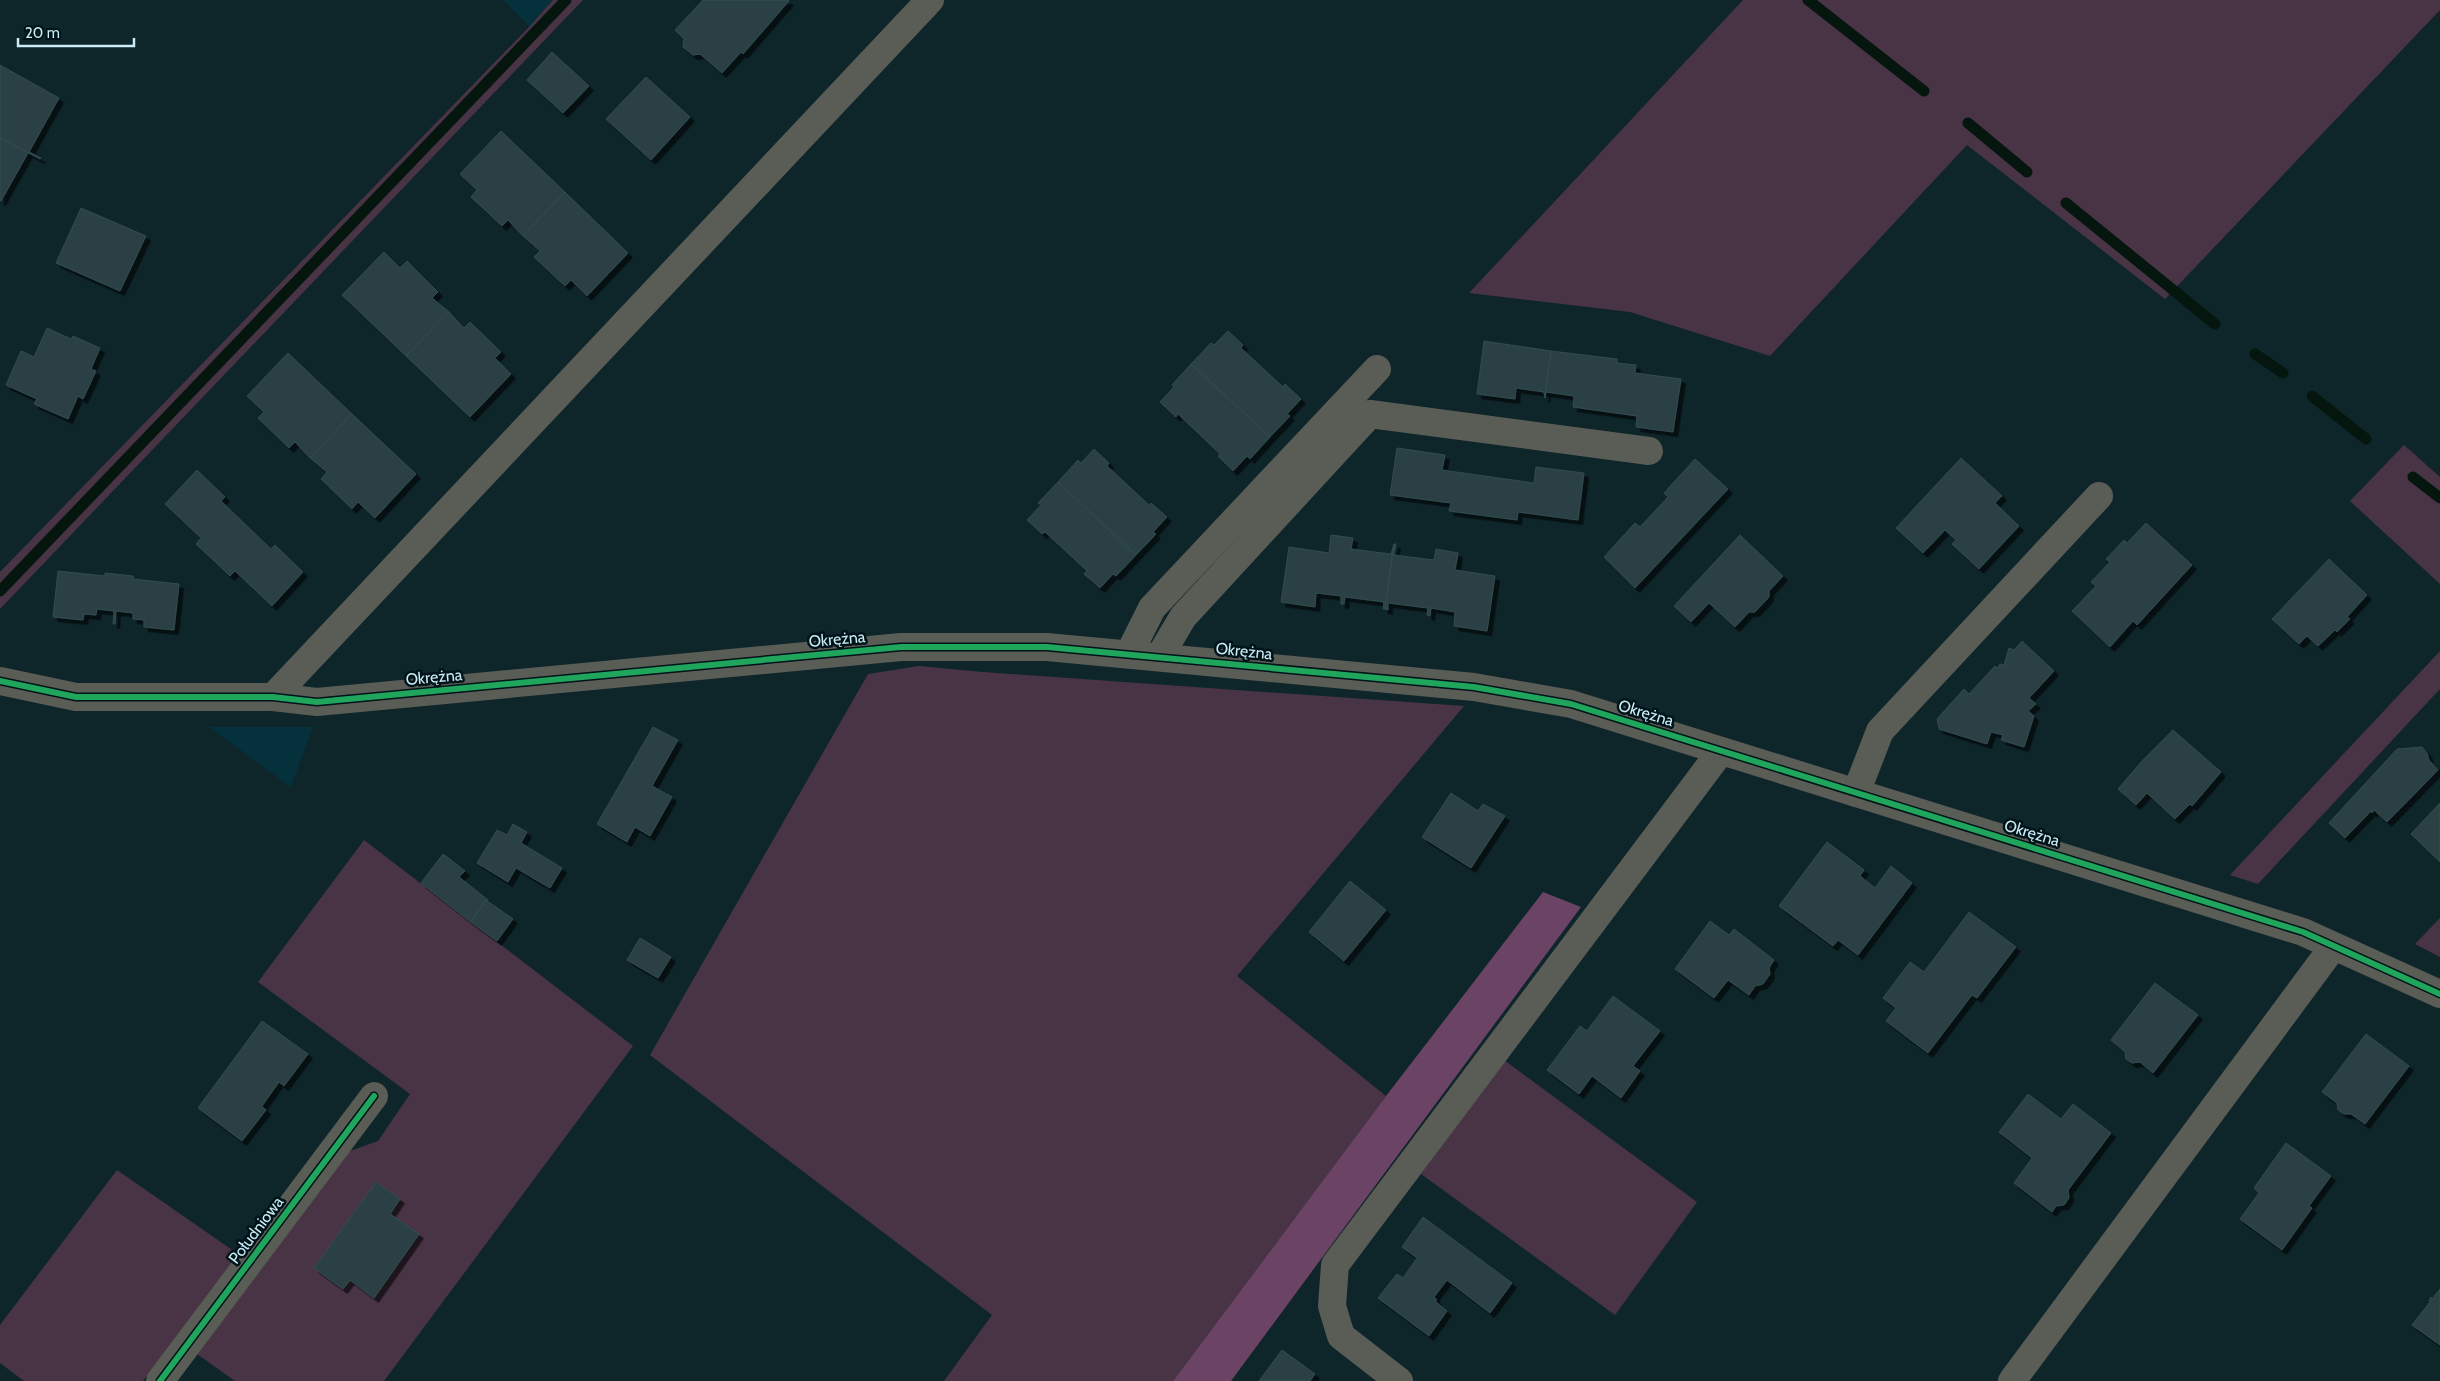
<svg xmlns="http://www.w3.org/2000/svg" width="2440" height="1381" font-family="Cabin,sans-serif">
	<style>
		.built { fill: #04313b }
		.green { fill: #493446 }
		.forest { fill: #6b4364 }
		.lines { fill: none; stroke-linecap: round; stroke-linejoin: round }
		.stream { stroke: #04160e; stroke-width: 11 }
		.building { fill: #2c4044; stroke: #324c4f; filter: url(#shadow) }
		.minor { stroke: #5a5c56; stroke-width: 28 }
		.cycleway-casing { stroke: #001318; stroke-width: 9 }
		.cycleway { stroke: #20a55d; stroke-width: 6 }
		.labels { text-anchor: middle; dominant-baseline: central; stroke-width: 5; stroke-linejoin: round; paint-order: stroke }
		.street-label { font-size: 16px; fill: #c9ecf5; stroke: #001318 }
	</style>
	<defs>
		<filter id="shadow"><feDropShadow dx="4.5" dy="4.5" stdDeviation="0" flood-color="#0009"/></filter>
	</defs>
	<rect width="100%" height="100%" fill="#0e252a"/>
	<g class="built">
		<path d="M503,0H553L530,27Z"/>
		<path d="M209,727H313L291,787Z"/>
	</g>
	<g class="green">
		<path d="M553,0H583L0,609V572L529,27Z"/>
		<path d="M1743,0H2440V10L2165,299L1967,145L1770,356L1630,312L1469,293Z"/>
		<path d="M2404,445L2440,477V584L2350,501Z"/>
		<path d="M2440,651V689L2258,884L2230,875Z"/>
		<path d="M919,666L983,672L1464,706L1237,976L1386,1096L1173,1381H944L992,1315L650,1055L868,674Z"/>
		<path d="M364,840L633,1046L384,1381H235L197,1354L347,1152L378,1141L410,1094L258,982Z"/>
		<path d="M2440,918V957L2415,944Z"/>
		<path d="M1504,1060L1697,1202L1615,1315L1421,1174Z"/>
		<path d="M117,1170L238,1254L143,1381H24L0,1363V1325Z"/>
	</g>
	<path class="forest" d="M1543,892L1581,907L1231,1381H1173L1386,1096Z"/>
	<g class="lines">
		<g class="stream">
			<path d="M1808,0L1924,91"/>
			<path d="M1968,123L2027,172"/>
			<path d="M2066,203L2215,324"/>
			<path d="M2255,354L2283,373"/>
			<path d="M2312,396L2366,439"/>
			<path d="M2413,477L2440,498"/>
			<path d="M0,591L566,0"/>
		</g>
	</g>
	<g class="building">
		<path d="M703,0H788L789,1L743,54L741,52L722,73L700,54L693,55L683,47L684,39L675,30Z"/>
		<path d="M552,52L589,86L563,113L527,80Z"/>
		<path d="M0,65L59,98L29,152L41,158L40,159L0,138Z"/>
		<path d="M646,77L690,117L651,160L606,119Z"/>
		<path d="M501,131L565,192L523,236L508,220L502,226L471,197L477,190L460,174Z"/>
		<path d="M0,138L28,153L1,201H0Z"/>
		<path d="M565,192L628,253L587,296L571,280L565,286L534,257L540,251L523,236Z"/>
		<path d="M81,208L146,236L120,291L56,263Z"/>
		<path d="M384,252L400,268L407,261L438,292L432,298L449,312L406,356L342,295Z"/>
		<path d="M449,312L464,328L470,322L501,352L495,358L511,374L470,417L406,356Z"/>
		<path d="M47,328L71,339L73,336L100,348L91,369L96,371L83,399L78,396L68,419L34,404L37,399L6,385L21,351L34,357Z"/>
		<path d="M1228,331L1243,345L1241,348L1283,387L1285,384L1301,399L1287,414L1290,416L1270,437L1191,364L1211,343L1214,345Z"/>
		<path d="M1484,341L1551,351L1545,398L1544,392L1516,388L1515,399L1477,394Z"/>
		<path d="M1551,351L1617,359V363L1636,365L1635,373L1681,379L1673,432L1636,427L1637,416L1573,407L1574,396L1546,392L1545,398Z"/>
		<path d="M288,353L352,414L310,458L295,442L289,448L258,418L264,412L247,396Z"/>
		<path d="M1191,364L1270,437L1250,459L1247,456L1233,471L1218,456L1220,454L1178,414L1176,417L1160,402L1174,387L1172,385Z"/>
		<path d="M352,414L416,474L375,518L358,502L352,509L321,479L327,472L310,458Z"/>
		<path d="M1397,448L1445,455L1442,470L1534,483L1536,467L1584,473L1578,520L1518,512L1517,520L1449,511L1451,503L1390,495Z"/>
		<path d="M1094,449L1109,463L1107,466L1149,505L1151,503L1167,517L1153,532L1156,534L1136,555L1058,482L1078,460L1081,463Z"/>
		<path d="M1961,458L2002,496L1995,503L2019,526L1979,569L1952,544L1956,540L1945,530L1923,553L1896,528Z"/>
		<path d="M1695,459L1728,489L1635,588L1604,557L1635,523L1640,527L1668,497L1664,493Z"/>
		<path d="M197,470L225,497L221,501L271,549L275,545L303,572L272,606L235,571L230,576L196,544L201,538L165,504Z"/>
		<path d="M1058,482L1136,555L1116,576L1113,574L1100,588L1084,574L1087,571L1045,532L1042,534L1027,520L1041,505L1038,503Z"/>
		<path d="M2146,523L2192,565L2137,625L2133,621L2110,647L2072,611L2096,586L2091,582L2110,562L2106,559L2124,540L2127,543Z"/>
		<path d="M1331,535L1353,538L1351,549L1391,554L1394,544L1385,609H1383L1384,602L1345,597L1344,604H1341V596L1316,593L1315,607L1281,602L1289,547L1329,553Z"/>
		<path d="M1740,535L1783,576L1769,591V597L1755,612H1749L1735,627L1709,603L1691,622L1674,606Z"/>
		<path d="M1394,544H1396L1394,555L1434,560L1436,549L1458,553L1455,570L1495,576L1487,631L1454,626L1455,612L1431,608L1430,616L1427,615L1428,608L1388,603V610L1385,609Z"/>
		<path d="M2329,559L2367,595L2347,617L2350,619L2337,632L2335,630L2318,646L2307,636L2299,644L2272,619Z"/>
		<path d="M58,571L105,576V573L133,576V579L179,584L174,630L144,627V620L133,619V613L116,611L115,624H113L114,611L97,609L96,615L84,614L83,620L53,617Z"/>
		<path d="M2022,641L2054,671L2029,698L2036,704L2028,711L2034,716L2024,747L2001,740L2003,735L1991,732L1987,744L1939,729L1937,719L1964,689L1969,694L1995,666L1997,668L2000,664L2004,665L2009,648L2014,650Z"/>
		<path d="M653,727L678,740L652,786L672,797L650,836L635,827L627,842L597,824Z"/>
		<path d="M2173,730L2221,772L2192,806L2190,804L2175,819L2147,793L2136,805L2118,789L2143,760Z"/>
		<path d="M2422,747L2427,753L2429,760L2438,770L2387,822L2374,810L2372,813L2371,811L2345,838L2329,823L2397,749Z"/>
		<path d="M1451,793L1478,811L1483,804L1505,816L1471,868L1422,837Z"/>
		<path d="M2440,803V862L2411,834Z"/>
		<path d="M513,824L527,832L521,843L562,868L550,888L516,868L508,882L477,863L497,830L507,835Z"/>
		<path d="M1827,842L1864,870L1860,876L1875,888L1891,866L1912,883L1858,955L1838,940L1833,946L1779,906Z"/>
		<path d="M443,854L465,871L459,877L488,900L471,922L421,883Z"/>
		<path d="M1350,881L1386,910L1344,961L1309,932Z"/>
		<path d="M486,900L513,919L497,941L471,922Z"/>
		<path d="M1969,912L2016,947L1977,998L1972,995L1928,1053L1886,1021L1896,1008L1883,998L1910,962L1924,972Z"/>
		<path d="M1710,921L1729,935L1734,929L1774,960L1769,968L1770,974L1763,984L1755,986L1749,995L1728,980L1714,998L1675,969Z"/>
		<path d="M640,938L671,957L658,978L627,960Z"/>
		<path d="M2155,983L2198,1015L2153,1073L2140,1062L2132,1063L2126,1059L2125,1052L2111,1040Z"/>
		<path d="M1613,996L1660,1031L1633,1066L1640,1071L1621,1098L1592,1076L1579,1094L1547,1070L1580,1026L1587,1031Z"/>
		<path d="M262,1021L308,1054L284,1086L279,1082L262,1106L266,1110L242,1141L198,1108Z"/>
		<path d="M2366,1034L2409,1066L2365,1124L2351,1114H2344L2338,1110L2337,1103L2322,1092Z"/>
		<path d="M2028,1094L2061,1119L2073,1104L2111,1133L2068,1190L2069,1198L2064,1205L2056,1206L2052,1212L2014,1183L2032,1158L1999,1132Z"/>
		<path d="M2286,1143L2331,1176L2309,1206L2312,1208L2282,1250L2240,1219L2259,1193L2254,1188Z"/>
		<path d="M376,1182L400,1199L390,1214L419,1234L374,1298L350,1280L343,1289L314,1268Z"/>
		<path d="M1423,1217L1512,1283L1490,1313L1447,1280L1434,1297L1437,1300L1435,1301L1447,1311L1429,1336L1378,1298L1397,1274L1403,1278L1417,1258L1402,1247Z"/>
		<path d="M2440,1289V1345L2412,1325L2430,1302L2429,1301L2431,1297L2432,1299Z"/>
		<path d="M1282,1350L1315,1374L1310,1381H1259Z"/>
	</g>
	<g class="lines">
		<g class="minor">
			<path d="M1129,654L1152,608L1377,369"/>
			<path d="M1160,656L1183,617L1370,414L1649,451"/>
			<path d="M0,681L76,697H273L317,702L901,647H1047L1474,687L1571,704L2303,932L2440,994"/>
			<path d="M273,697L930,0"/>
			<path d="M1856,793L1880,731L2099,496"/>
			<path d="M160,1381L374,1096"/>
			<path d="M1399,1381L1341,1336L1332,1306L1335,1265L1721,751"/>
			<path d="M2012,1381L2333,947"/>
		</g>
		<g class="cycleway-casing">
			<g id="cycleway">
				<path d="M0,681L76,697H273L317,702L901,647H1047L1474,687L1571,704L2303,932L2440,994"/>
				<path d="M160,1381L374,1096"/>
			</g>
		</g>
		<use href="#cycleway" class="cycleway"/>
	</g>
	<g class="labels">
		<g class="street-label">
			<text transform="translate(837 639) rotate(-5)">Okrężna</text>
			<text transform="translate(1244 651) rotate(6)">Okrężna</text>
			<text transform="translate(434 677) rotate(-5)">Okrężna</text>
			<text transform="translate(1646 713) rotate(17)">Okrężna</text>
			<text transform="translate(2032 833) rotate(17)">Okrężna</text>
			<text transform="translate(256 1230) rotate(-53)">Południowa</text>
		</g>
	</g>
	<path d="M18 38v8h116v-8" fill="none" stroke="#c9ecf5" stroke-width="2.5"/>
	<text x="25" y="38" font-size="15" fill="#c9ecf5" stroke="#001318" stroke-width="4" paint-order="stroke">20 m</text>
</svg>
